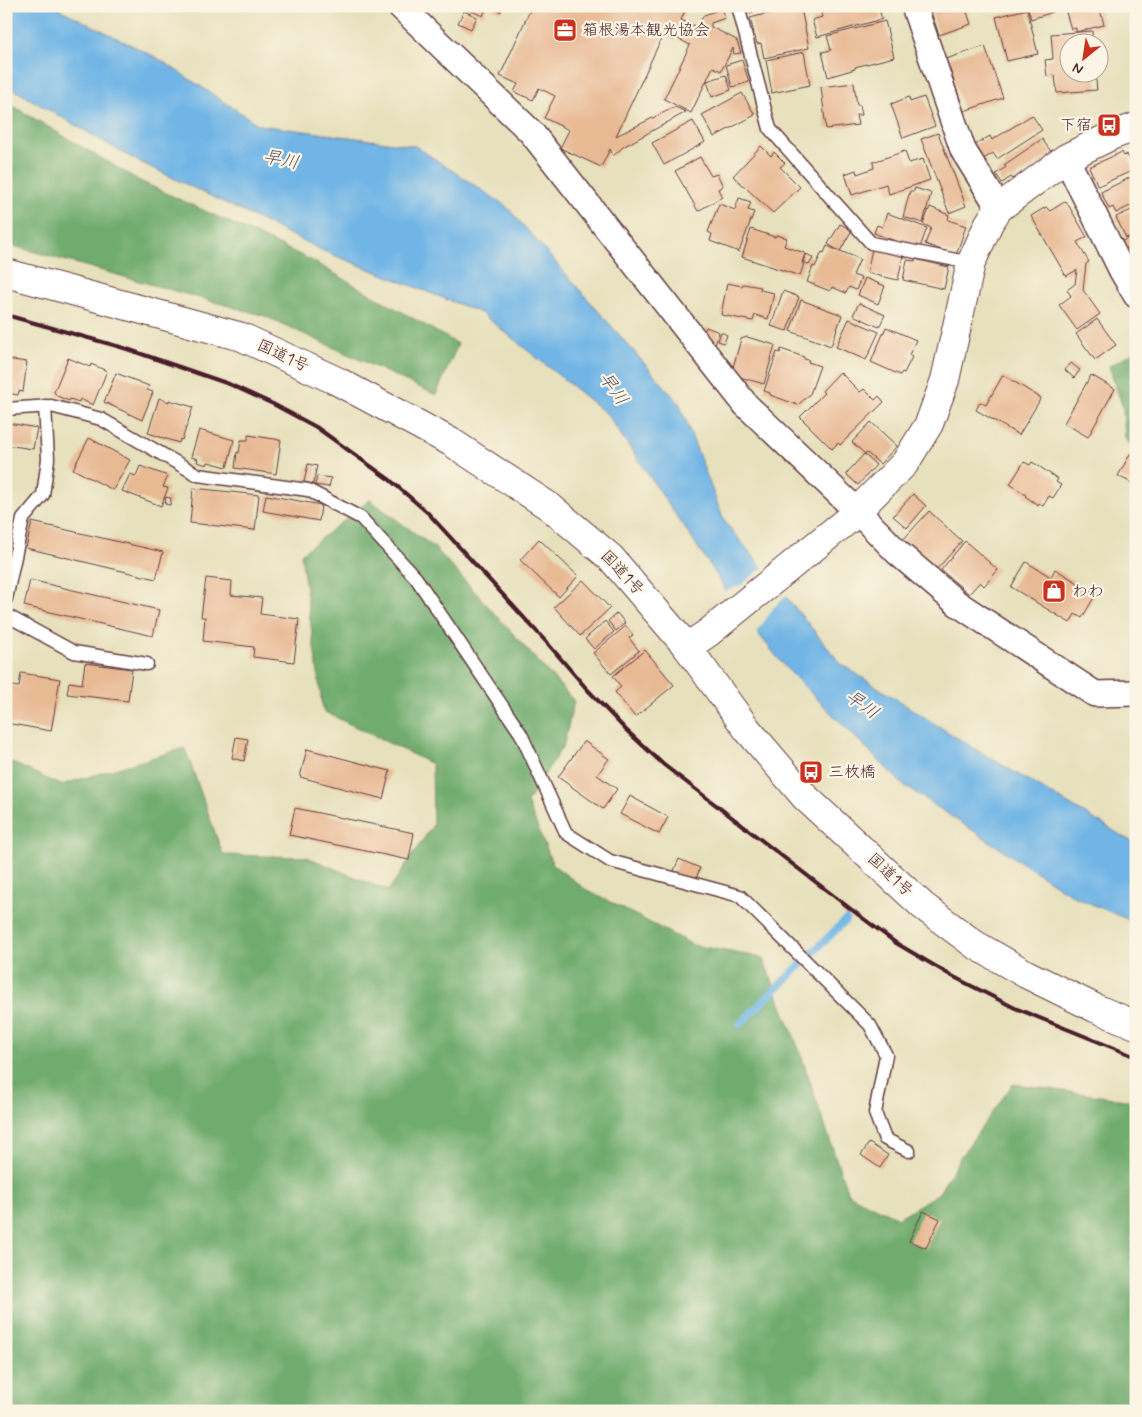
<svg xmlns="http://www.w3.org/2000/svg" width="1142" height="1417" font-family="Mynerve,'Klee One',sans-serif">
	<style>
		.forest { fill: #70ac6d; stroke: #5d664c }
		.water { fill: #6fb5e6; stroke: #5c6a88 }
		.pier { fill: #e7e0bc }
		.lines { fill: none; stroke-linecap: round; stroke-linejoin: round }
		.stream { stroke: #6fb5e6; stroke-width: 8 }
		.building { fill: #e8ba94 }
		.lane-casing { stroke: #623c41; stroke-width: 15 }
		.street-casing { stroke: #623c41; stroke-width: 28 }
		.secondary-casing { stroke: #623c41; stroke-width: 30 }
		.highway-casing { stroke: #623c41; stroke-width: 30 }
		.lane { stroke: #fff; stroke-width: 12 }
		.street { stroke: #fff; stroke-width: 25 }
		.secondary { stroke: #fff; stroke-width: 28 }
		.highway { stroke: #fff; stroke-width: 28 }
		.rail { stroke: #4a1f2b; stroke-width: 4 }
		.labels { text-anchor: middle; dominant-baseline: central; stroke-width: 4.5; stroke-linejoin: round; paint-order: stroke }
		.poi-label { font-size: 16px; fill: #4a1f2b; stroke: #fcf5e5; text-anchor: start }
		.street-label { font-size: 16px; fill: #4a1f2b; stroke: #fcf5e5 }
		.water-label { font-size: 18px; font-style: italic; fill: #57546c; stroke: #fcf5e5 }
	</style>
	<rect width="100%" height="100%" fill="#fcf5e5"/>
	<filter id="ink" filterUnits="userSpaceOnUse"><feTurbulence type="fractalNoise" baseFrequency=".02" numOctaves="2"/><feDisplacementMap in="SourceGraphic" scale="10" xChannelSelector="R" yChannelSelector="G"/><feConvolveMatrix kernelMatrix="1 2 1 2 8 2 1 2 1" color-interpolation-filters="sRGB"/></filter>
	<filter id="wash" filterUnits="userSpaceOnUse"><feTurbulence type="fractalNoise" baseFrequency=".0096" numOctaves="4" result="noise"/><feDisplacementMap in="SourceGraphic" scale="20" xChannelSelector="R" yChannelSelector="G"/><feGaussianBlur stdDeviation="1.12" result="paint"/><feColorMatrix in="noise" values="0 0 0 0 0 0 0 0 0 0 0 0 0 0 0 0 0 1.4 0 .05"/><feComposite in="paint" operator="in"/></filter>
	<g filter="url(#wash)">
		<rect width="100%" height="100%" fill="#e7e0bc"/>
		<g class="forest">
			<path d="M6,102L140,181L309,259L458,344L436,395L265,316L6,244Z"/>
			<path d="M1136,351V451L1125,438L1123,408L1109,366Z"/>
			<path d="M370,500L435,548L574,701L564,744L527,802L553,865L585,889L693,945L763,958L800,1052L848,1194L898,1218L939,1193L961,1156L1013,1084L1107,1097L1136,1102V1411H6V760L61,785L185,748L223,855L307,857L388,891L433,825L432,764L323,711L301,554Z"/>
		</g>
		<path class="water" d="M6,6H53L159,59L259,125L415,146L506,206L679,403L724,521L841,664L965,743L1136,844V923L1073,896L902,784L786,668L735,605L712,568L607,414L481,313L326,252L132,158L6,85Z"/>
		<path class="pier" d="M764,566L788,595L774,607L756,634L733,607L724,592L741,585Z"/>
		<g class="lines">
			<path class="stream" d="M740,1024L846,920"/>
		</g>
		<g id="blocks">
			<g class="building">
				<path d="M460,6H487L483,16Z"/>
				<path d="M488,6H502L501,12Z"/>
				<path d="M532,6H687L681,20L697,27L704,15L721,9L725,18L711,23V27L737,40L736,42L737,41L741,53L734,54L733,48L721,71L713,67L691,113L664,99L690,45L675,37L674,40L663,35L616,136L675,107L686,112L623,147L613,156L610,149L601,167L560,148L569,130L544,118L555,96L539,88L533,100L514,92L518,84L500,76Z"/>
				<path d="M745,6H762V8L748,14Z"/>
				<path d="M819,6H878L882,19L817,37L812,20L822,17Z"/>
				<path d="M935,6H965L971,24L939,35L930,9Z"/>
				<path d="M1027,6H1052L1053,12L1031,19Z"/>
				<path d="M1071,6H1099L1104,25L1076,32V28L1071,29L1065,9Z"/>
				<path d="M801,8L809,48L764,58L761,43L757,44L750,18L777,11V13Z"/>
				<path d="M1027,9L1038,54L1007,61L996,17Z"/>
				<path d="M464,11L477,17L471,29L458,23Z"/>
				<path d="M885,21L894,57L855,67V69L828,77L822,52L831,50L827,36Z"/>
				<path d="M1092,31L1093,42H1070V72H1095L1097,90L1057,93L1055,75L1047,76L1045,60L1053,59L1051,34Z"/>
				<path d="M985,46L1003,98L964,111L946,59Z"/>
				<path d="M804,52L810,85L772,93L766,60Z"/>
				<path d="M742,60L749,82L732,87L726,65Z"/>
				<path d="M726,75L731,90L712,97L707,81Z"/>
				<path d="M854,83L857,105H860L862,115H856L858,125L826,129L821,87Z"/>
				<path d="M742,93L755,115L714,137L702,115Z"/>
				<path d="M909,97L910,102L924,97L935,126L903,138L891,104Z"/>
				<path d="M1032,115L1042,130L997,159L993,153L982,160L973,146L990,136L992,140Z"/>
				<path d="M693,121L705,142L664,165L652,143Z"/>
				<path d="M938,133L966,206L949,213L921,139Z"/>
				<path d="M1042,139L1052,153L1013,179L1011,177L1002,183L996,174L1006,167L1004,165Z"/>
				<path d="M761,146L771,156L774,152L785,163L780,167L800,187L773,213L733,176Z"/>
				<path d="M905,151L909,163L923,159L930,180L889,194L886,184L852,195L845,174L856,170L857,174L874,168L873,162Z"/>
				<path d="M1122,152L1124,156L1127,154L1134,170L1098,186L1089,167Z"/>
				<path d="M700,157L711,176L717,174L723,186L718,189L722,197L698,211L675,171Z"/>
				<path d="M1135,175L1136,192L1131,194L1136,203L1116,213L1113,207L1109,209L1101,192Z"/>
				<path d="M915,188L931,193L923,223L903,217L910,191H914Z"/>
				<path d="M739,198L751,202L748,210L754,212L739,252L710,241L712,234L708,232L719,204L735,210Z"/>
				<path d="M1066,201L1087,237L1077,242L1089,262L1086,264L1083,290L1100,314L1077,330L1059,305L1071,296L1067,290L1075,284L1077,270L1066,276L1031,216L1046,207L1050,211Z"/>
				<path d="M930,207L949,215L948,220L966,226L956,255L925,244L931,228L923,224Z"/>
				<path d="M1136,208V234L1126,238L1116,217Z"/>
				<path d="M887,213L927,228L920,248L907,243L906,245L874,233L877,225L882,227Z"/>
				<path d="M840,224L852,230L840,251L860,259L853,275L861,278L856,290L849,287L846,293L832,287L830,291L807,282L813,266L815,267L822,252L824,253L827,246L839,251L828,244Z"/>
				<path d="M751,229L775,237L776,235L787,238L784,246L805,253L802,263H804L800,276L742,257Z"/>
				<path d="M1136,235V265L1133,267L1122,241Z"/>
				<path d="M872,249L903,256L898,280L867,273Z"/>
				<path d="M807,254L813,258L809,265L803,261Z"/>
				<path d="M915,259L949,267L944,289L903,280L907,260L915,261Z"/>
				<path d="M865,278L885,286L878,304L858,295Z"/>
				<path d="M727,283L742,286L743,284L761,287L760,290L774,293L768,319L755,315L753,321L721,315Z"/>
				<path d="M783,291L799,297L787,331L771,326Z"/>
				<path d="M801,300L842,315L831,346L790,331Z"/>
				<path d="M859,303L885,315L879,327L853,315Z"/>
				<path d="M849,319L879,332L866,360L836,347Z"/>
				<path d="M1097,319L1116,345L1095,360L1076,334Z"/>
				<path d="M706,327L719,332L713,351L701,339Z"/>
				<path d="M886,327L916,340L909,355L912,357L904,373L902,372L900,375L871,362Z"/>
				<path d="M721,332L727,335L724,343L718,341Z"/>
				<path d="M747,337L775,345L764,384L736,376L732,371L741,339Z"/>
				<path d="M781,349L804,357V359L809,360L808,362L820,366L810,394L798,405L770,395V393L764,391L777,352L780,353Z"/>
				<path d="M68,358L90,367L91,364L107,371L93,405L80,399L79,402L70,399L69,401L57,396L54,392Z"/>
				<path d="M6,359L27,362L23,392L19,391L18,395L6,393Z"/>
				<path d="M1071,363L1080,370L1074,378L1065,370Z"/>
				<path d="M840,372L860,392L864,389L875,400L879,396L884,402L840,445L838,443L832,449L800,417L824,393L822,391Z"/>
				<path d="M116,373L149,386L147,390L153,392L142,420L104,402Z"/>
				<path d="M1003,375L1041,398L1019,435L976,410L980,402L986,405Z"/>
				<path d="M1091,375L1115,389L1088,437L1064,423Z"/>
				<path d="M159,398L169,402V400L193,407L182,440L180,439L179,443L148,433Z"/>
				<path d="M6,420H8V423L37,428L33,449L6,445Z"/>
				<path d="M871,422L897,446L880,464L867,453L865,454L852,442Z"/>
				<path d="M199,430L234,440L227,467L208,462L207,465L197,462L198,459L191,457Z"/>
				<path d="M248,435L281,440L276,474L235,468L237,452L239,453L241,440H248Z"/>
				<path d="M89,438L130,460L113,490L73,469Z"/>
				<path d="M864,454L876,465L858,485L846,474Z"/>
				<path d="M1130,454L1136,457V485L1118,476Z"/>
				<path d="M1024,462L1030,465L1032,462L1040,467L1058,479L1056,482L1061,485L1053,498L1049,496L1043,506L1039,503L1038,505L1025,496L1026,495L1010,484Z"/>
				<path d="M308,464L317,466L313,484L304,482Z"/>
				<path d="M140,466L168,476L163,487L168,488L161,506L122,491L130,474L136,476Z"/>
				<path d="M317,476L331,478L329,487L315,485Z"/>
				<path d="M193,488L259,495L255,530L190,523Z"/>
				<path d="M913,494L926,506L907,528L893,516Z"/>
				<path d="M266,495L321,505L319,521L263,511Z"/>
				<path d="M166,497L171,498L170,505L165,504Z"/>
				<path d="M929,511L962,541L937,569L903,540Z"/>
				<path d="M32,522L163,552L156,579L26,548Z"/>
				<path d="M539,539L578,576L559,597L520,560Z"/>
				<path d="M965,541L998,570L984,586L980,582L969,594L941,570Z"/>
				<path d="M1026,562L1051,577L1055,569L1096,594L1082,618L1075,614L1070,623L1011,587Z"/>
				<path d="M206,578L232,581L231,595L262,598L260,614L299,619L294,662L253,657L254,647L203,641L205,617H201Z"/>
				<path d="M30,580L159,610L153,636L24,606Z"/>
				<path d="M583,580L610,608L580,636L554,607Z"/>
				<path d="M617,613L625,623L616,631L608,621Z"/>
				<path d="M605,621L614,632L594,649L585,639Z"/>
				<path d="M626,626L633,635L629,638L639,651L611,674L593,653Z"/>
				<path d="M645,650L674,685L635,717L615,692L621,687L613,676Z"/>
				<path d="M85,663L132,669L128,701L67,694L69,682L82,684Z"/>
				<path d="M21,673L60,679L51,731L6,723L7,685L19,687Z"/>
				<path d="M236,737L248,739L244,761L232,758Z"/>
				<path d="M584,741L609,759L597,775L617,789L603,809L558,777Z"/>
				<path d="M307,749L390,771L383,799L300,777Z"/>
				<path d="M630,796L668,817L659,834L620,814Z"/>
				<path d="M295,808L414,833L409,860L289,835Z"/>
				<path d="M679,859L700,868L695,881L673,873Z"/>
				<path d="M869,1143L888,1155L880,1168L861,1155Z"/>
				<path d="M923,1211L940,1219L926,1248L909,1241Z"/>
			</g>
		</g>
	</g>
	<g filter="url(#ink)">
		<use href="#blocks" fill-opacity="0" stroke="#623c41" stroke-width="1"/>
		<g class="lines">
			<g class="lane-casing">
				<g id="lane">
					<path d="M738,6L770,129L871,243L971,263"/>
					<path d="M6,409L51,406L101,419L198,475L308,490L361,518L416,578L521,734L566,833L610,861L740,896L870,1025L886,1055L875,1113L885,1139L909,1151"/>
					<path d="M6,599L23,519L43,495L48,459L45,406"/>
					<path d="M6,615L74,652L147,664"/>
				</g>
			</g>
			<g class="street-casing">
				<g id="street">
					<path d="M400,6L531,132L746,405L857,511L897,552L958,604L1095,694L1136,693"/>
					<path d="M914,6L963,150L999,208"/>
					<path d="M1066,158L1122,271L1136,295"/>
				</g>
			</g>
			<g class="secondary-casing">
				<path id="secondary" d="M687,647L708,633L850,518L905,463L929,424L945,380L971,263L989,223L999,208L1066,158L1113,135L1136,127"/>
			</g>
			<g class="highway-casing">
				<path id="highway" d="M6,273L242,337L337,381L451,442L550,507L611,558L687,647L747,729L805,797L923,906L974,944L1026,974L1095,1008L1136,1025"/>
			</g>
			<use href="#lane" class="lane"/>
			<use href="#street" class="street"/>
			<use href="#secondary" class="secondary"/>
			<use href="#highway" class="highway"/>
			<path class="rail" d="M6,315L124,348L229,384L273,404L316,427L390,480L428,513L549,645L586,688L626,730L664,765L852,910L896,943L952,976L1015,1008L1136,1057"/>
		</g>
	</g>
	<defs>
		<g id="office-square" transform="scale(1.25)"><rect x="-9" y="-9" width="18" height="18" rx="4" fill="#c8321e" stroke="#fcf5e5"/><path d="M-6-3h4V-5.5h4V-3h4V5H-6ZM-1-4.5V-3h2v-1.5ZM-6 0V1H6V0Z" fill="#fff"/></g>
		<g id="bus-square" transform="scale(1.25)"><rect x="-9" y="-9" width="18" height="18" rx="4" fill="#c8321e" stroke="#fcf5e5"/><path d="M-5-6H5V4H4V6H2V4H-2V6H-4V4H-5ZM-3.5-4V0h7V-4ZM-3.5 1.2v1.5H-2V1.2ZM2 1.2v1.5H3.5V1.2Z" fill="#fff"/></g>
		<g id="shop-square" transform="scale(1.25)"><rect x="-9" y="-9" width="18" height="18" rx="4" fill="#c8321e" stroke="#fcf5e5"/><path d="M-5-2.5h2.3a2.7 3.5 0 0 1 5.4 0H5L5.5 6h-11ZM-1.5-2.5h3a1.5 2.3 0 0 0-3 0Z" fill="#fff"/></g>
	</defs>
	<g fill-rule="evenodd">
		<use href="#office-square" x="565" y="30"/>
		<use href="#bus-square" x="1109" y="125"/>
		<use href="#shop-square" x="1054" y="591"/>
		<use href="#bus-square" x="811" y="772"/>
	</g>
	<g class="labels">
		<g class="poi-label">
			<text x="582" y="30">箱根湯本観光協会</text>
			<text x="1092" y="125" text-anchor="end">下宿</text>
			<text x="1072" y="591">わわ</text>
			<text x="828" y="772">三枚橋</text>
		</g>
		<g class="street-label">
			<text transform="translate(283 356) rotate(25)">国道1号</text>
			<text transform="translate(622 573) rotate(47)">国道1号</text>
			<text transform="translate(890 875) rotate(43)">国道1号</text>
		</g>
		<g class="water-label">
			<text transform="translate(281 160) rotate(12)">早川</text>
			<text transform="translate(613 389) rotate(55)">早川</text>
			<text transform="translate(862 705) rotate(36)">早川</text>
		</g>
	</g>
	<rect width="1142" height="1417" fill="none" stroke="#fcf5e5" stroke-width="25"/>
	<g transform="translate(1084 58) rotate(210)"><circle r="24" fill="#fcf5e5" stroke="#b59f9b"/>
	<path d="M0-4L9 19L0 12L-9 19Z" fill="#c8321e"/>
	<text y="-8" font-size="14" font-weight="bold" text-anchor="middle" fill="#4a1f2b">N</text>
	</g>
</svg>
